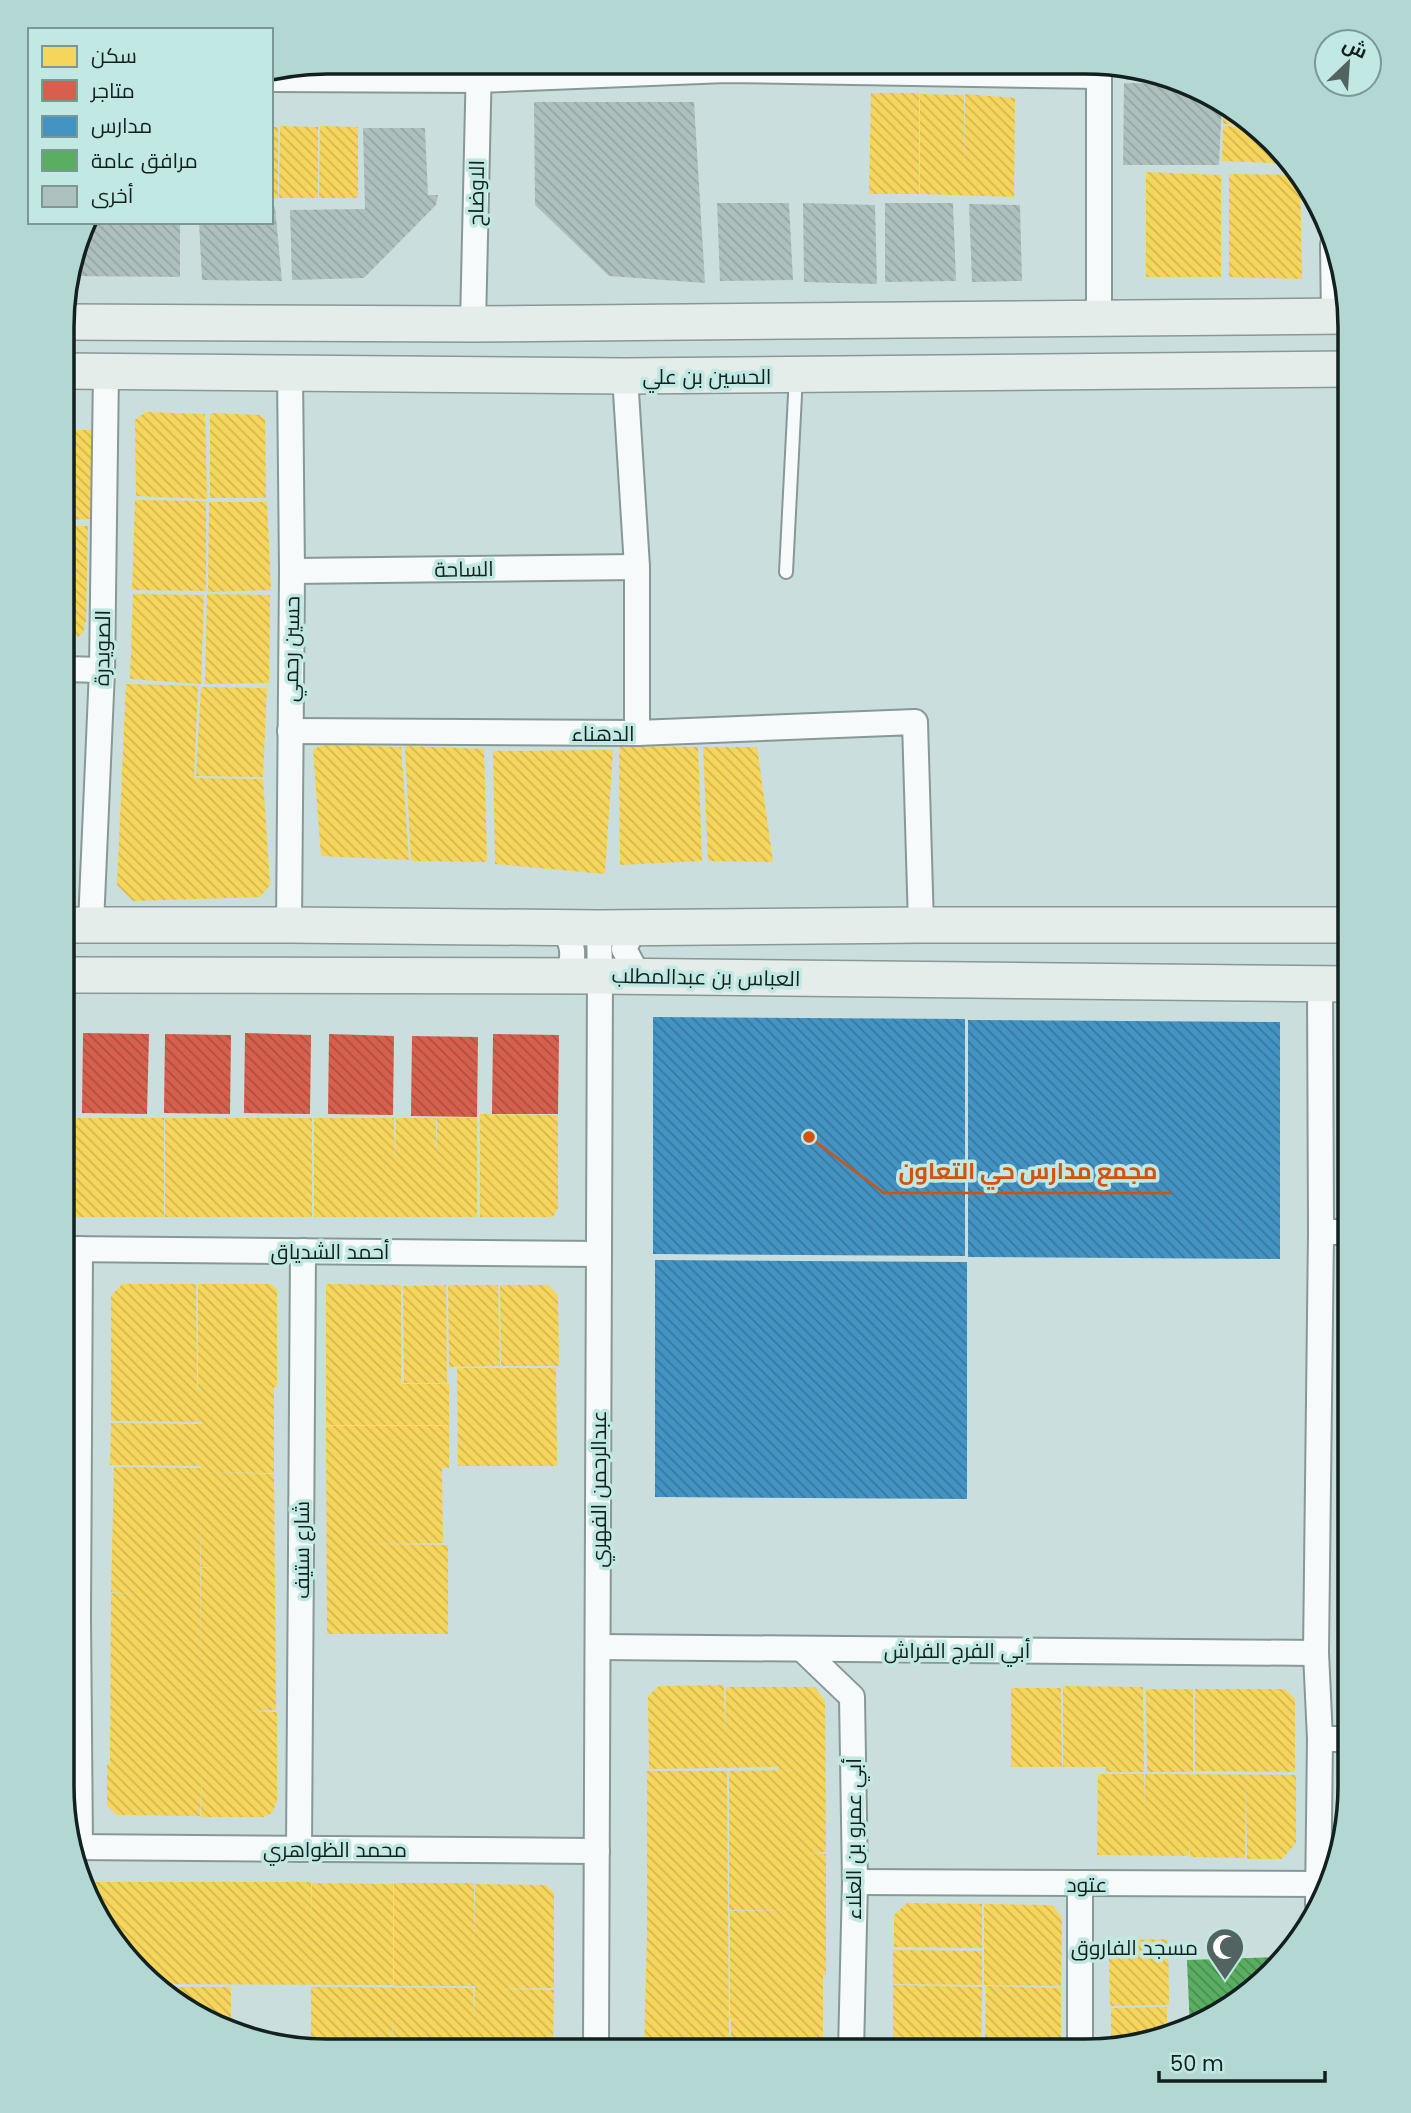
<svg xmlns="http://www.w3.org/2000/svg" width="1411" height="2113" font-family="Poppins,Cairo,sans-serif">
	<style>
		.homes { fill: url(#homes-back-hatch); fill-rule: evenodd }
		.shops { fill: url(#shops-back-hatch) }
		.schools { fill: url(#schools-back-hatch) }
		.public { fill: url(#public-back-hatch) }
		.building { fill: url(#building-back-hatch) }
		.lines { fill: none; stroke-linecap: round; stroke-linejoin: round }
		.lane-casing { stroke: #879896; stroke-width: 16 }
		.street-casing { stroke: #879896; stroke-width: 28 }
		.secondary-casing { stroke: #879896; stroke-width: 38 }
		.lane { stroke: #f7fafa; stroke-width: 12 }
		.street { stroke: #f7fafa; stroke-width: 24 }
		.secondary { stroke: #e5edeb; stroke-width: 35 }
		.labels { text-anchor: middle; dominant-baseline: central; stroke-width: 7; stroke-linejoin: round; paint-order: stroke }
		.street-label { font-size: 21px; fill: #12211f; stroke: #c1e8e3 }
		.poi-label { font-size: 21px; fill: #12211f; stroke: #c1e8e3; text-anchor: end }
		.rim { fill: none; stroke: #12211f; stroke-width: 3.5 }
		.leader { fill: none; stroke: #d3530e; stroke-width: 2.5 }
		.callout-dot { fill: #d3530e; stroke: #c1e8e3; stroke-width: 2.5 }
		.callout-label { font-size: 23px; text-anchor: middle; font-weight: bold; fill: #d3530e; stroke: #c1e8e3; stroke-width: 7; stroke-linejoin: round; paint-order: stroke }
	</style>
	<defs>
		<pattern id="homes-back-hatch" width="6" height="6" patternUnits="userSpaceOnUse" patternTransform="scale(1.75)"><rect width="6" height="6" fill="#f6d55c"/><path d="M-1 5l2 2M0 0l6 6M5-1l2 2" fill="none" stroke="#d2b750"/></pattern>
		<pattern id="shops-back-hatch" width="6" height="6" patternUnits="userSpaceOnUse" patternTransform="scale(1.75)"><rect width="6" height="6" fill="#d6604d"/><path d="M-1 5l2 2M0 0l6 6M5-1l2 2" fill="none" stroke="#ac4f3f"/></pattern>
		<pattern id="schools-back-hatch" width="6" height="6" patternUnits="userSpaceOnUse" patternTransform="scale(1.75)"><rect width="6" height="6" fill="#4393c3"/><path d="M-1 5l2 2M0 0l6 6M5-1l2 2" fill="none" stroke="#37789e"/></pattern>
		<pattern id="public-back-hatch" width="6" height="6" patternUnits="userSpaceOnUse" patternTransform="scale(1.75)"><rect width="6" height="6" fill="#5aae61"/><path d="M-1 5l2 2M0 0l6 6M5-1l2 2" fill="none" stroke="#498d4f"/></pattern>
		<pattern id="building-back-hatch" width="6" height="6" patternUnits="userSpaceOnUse" patternTransform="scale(1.75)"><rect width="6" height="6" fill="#aec0be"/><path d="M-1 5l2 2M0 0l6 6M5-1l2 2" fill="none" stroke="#95a5a3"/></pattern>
	</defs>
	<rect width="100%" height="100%" fill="#cadfdd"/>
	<g class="homes">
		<path d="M871,93H919V194H869Z"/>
		<path d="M920,94L964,95V174L965,94L1015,98L1014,197L920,194Z"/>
		<path d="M1223,103L1246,116L1255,125L1223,124Z"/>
		<path d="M280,126L318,127V198H279Z"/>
		<path d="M320,126L358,127V198H319Z"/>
		<path d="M1223,126L1257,127L1294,164L1222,161Z"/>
		<rect x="271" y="127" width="7" height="71"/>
		<path d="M1146,172L1221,175V277H1146Z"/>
		<path d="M1229,174L1300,175L1302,279L1229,277Z"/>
		<path d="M146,412L205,414L207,499L136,496L135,420Z"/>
		<path d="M210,413L260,415L265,419L266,498H210Z"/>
		<path d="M63,430H92L93,519L63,520Z"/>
		<path d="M135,500L206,501V591L132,590Z"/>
		<path d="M209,502H267L271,590L208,592Z"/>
		<path d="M63,526H88L86,620L83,633L78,637L63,630Z"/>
		<path d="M133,594L204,595L201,684L130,679Z"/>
		<path d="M207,594L270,595L269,683L205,684Z"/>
		<path d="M126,684L198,686L194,778L263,779L270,885L260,897L133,901L117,885Z"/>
		<path d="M201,687L267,688L263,777L196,776Z"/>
		<path d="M324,745L401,747L409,860L321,856L313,749Z"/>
		<path d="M405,746L484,749L487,862L411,861Z"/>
		<path d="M619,746L698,747L702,861L620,865Z"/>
		<path d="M703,747H757L773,862L708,861Z"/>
		<path d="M613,750L605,874L495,864L493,751Z"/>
		<path d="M480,1114L558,1115V1208L553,1217H480Z"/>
		<rect x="62" y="1118" width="102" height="99"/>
		<rect x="165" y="1118" width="147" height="99"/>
		<path d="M314,1118H394L395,1165L396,1118H436V1164L437,1118H477V1217H314Z"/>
		<path d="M122,1284H196L197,1389H201L198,1387V1284H270L277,1289V1387H274V1473L200,1472L274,1474L276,1710L249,1711L277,1712V1802L272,1813L264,1817H201L202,1764L200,1816L117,1815L107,1806V1764H110L111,1593L137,1594L111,1592L114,1467L201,1468V1466L110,1465L111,1423L202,1424V1422L111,1421V1296ZM200,1516L201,1567H215L201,1568V1672Z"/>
		<path d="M326,1284L401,1285V1384H449V1425H326Z"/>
		<path d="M446,1285L447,1383H404L403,1286Z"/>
		<path d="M448,1285H498L500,1366L449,1367Z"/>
		<path d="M500,1285H548L558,1295L559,1366H501Z"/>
		<path d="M457,1368H556L557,1466H458Z"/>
		<path d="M326,1426H449V1468H442L443,1543L369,1544L448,1545V1634H327Z"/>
		<path d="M724,1685L725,1735L726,1687H815L825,1701L826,1852L810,1853L826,1854V1975H823V2051H731V2020L749,2019H730V1911H802L729,1910V1771L816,1770H778V1767L649,1769L648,1696L659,1686Z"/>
		<path d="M1063,1686L1143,1687L1144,1772H1106V1767H1063Z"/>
		<path d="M1011,1688H1061L1062,1767H1011Z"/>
		<path d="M1146,1689H1193V1772H1147Z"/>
		<path d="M1195,1689H1285L1295,1699V1772L1195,1771Z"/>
		<path d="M647,1771H727L729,2051H644L647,1936Z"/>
		<path d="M1098,1774H1144V1812L1145,1774L1296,1775V1843L1282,1859H1247L1246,1779L1245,1858L1190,1857V1847L1188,1856L1097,1855Z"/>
		<path d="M80,1882H311V1927L312,1883L393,1884V1985L152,1984L116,1948L82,1888Z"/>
		<path d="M394,1883H474V1946L475,1884L546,1885L554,1893V1988L501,1989L554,1990L553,2050H393V2016L392,2050H311V1987L473,1988L474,2019L475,1986H394Z"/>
		<path d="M907,1903L982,1904V1948L894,1947V1915Z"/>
		<path d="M984,1904L1053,1905L1062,1918L1061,1986L984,1985Z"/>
		<path d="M1168,1939L1169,2005L1110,2006L1109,1949L1117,1940Z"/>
		<path d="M893,1950L982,1951V1985L893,1984Z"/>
		<path d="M893,1985L982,1987L981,2051H893Z"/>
		<path d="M986,1986L1061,1988V2052L985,2051Z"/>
		<path d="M155,1987H231V2033L165,1997Z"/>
		<path d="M1167,2007V2035L1111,2047V2008Z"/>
	</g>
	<g class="shops">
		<path d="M83,1033L149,1034L147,1114L82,1113Z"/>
		<path d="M245,1033L311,1035L310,1114L244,1113Z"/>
		<path d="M165,1034L231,1035L230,1114L164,1113Z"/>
		<path d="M329,1034L394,1036L393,1115L328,1114Z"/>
		<path d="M493,1034L559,1035L558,1114H492Z"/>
		<path d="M412,1036L478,1037L477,1117L411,1116Z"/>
	</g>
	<g class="schools">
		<path d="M653,1017L965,1019V1256L653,1254Z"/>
		<path d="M968,1020L1280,1022V1259L968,1257Z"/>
		<path d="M655,1260L967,1262V1499L655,1497Z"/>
	</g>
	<path class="public" d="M1278,1957V1965L1246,1997L1190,2029L1187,1960Z"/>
	<g class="building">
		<path d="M1127,66L1184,81V82L1126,80Z"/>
		<path d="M1124,83L1191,84L1222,102L1219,165H1123Z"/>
		<path d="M534,102H694L705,283L609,276L535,205Z"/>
		<path d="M363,128H425L428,195H438L436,205L364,278L292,280L290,210L365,209Z"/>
		<path d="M717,203H789L793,280L720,281Z"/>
		<path d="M803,203L875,205L877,284L804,282Z"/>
		<path d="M885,203H953L956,281L885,282Z"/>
		<path d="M969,204L1020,205L1022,281L972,282Z"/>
		<path d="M271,207H275L282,281L202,280L199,222H271Z"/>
		<path d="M87,222H180V277L69,276Z"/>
	</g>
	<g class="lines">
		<g class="lane-casing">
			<path id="lane" d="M786,572L796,375"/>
		</g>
		<g class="street-casing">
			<g id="street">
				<path d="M271,79L479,80L726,70L1099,76"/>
				<path d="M1333,245L1334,316"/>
				<path d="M1099,318V64"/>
				<path d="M473,324L479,62"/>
				<path d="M625,376L637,567V733"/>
				<path d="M292,571L637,567"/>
				<path d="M63,669L102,670"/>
				<path d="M290,731L637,733L915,722L921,925"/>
				<path d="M91,924L102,670L106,371"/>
				<path d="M289,925L292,571L290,373"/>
				<path d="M563,928C574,945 575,957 567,976"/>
				<path d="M639,977L624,949L630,937L641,928"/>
				<path d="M1321,1232H1349"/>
				<path d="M62,1249L599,1254"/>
				<path d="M598,1647L1316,1653"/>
				<path d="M802,1649L852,1697L855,1882L851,2051"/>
				<path d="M1320,1739H1349"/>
				<path d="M73,1847L597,1851"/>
				<path d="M80,1847L78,1617L80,1249"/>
				<path d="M299,1849L303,1251"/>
				<path d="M855,1882L1319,1884"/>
				<path d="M1318,1904L1320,1739L1316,1653L1321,1232L1320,984"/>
				<path d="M596,2050L600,976L599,928"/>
				<path d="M1080,2052V1884"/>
			</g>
		</g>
		<g class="secondary-casing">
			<g id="secondary">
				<path d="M64,322L473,324L1348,316"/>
				<path d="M63,371L625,376L1350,369"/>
				<path d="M63,925H289L599,928L921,925H1350"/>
				<path d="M63,975L600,976L1349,984"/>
			</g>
		</g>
		<use href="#lane" class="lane"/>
		<use href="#street" class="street"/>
		<use href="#secondary" class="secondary"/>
	</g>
	<defs>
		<g id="mosque-pin" transform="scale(2.0125)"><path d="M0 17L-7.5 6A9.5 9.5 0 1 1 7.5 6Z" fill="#526462" stroke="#c1e8e3"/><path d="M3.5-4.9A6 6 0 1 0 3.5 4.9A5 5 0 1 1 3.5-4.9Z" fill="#fff"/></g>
	</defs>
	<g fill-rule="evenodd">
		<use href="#mosque-pin" x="1225" y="1947"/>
	</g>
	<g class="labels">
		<g class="street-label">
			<text transform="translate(476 193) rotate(-89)">الاوضاح</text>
			<text x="707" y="376">الحسين بن علي</text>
			<text transform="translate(464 569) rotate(-1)">الساحة</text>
			<text transform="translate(102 648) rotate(-89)">الصويدرة</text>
			<text transform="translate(291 649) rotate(-89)">حسين رحمي</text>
			<text x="603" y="733">الدهناء</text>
			<text transform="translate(706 977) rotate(1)">العباس بن عبدالمطلب</text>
			<text x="330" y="1251">أحمد الشدياق</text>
			<text transform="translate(598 1489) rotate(-90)">عبدالرحمن الفهري</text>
			<text transform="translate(301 1550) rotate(-90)">شارع ستيف</text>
			<text x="957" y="1650">أبي الفرج الفراش</text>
			<text transform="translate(853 1839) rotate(-90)">أبي عمرو بن العلاء</text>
			<text x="335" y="1849">محمد الظواهري</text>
			<text x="1087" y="1884">عتود</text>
		</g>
		<g class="poi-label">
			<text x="1198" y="1947">مسجد الفاروق</text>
		</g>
	</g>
	<path d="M0 0H1411V2113H0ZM327 74H1085A253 253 0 0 1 1338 327V1786A253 253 0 0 1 1085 2039H327A253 253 0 0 1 74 1786V327A253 253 0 0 1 327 74Z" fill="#b3d8d3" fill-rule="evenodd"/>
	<path class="rim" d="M327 74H1085A253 253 0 0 1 1338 327V1786A253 253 0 0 1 1085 2039H327A253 253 0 0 1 74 1786V327A253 253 0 0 1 327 74Z"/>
	<path class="leader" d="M809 1137L884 1193H1171"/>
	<circle class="callout-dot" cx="809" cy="1137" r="7"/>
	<g class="callout-label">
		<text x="1028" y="1179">مجمع مدارس حي التعاون</text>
	</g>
	<rect x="28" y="28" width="245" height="196" fill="#c1e8e3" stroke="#7b9895" stroke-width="2"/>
	<rect x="42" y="46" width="35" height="21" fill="#f6d55c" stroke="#7b9895" stroke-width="2"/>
	<text x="91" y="63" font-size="21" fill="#12211f">سكن</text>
	<rect x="42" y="80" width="35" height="21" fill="#d6604d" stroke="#7b9895" stroke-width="2"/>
	<text x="91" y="98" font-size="21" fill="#12211f">متاجر</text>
	<rect x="42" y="116" width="35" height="21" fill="#4393c3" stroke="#7b9895" stroke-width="2"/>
	<text x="91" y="133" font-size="21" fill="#12211f">مدارس</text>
	<rect x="42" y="150" width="35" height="21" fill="#5aae61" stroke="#7b9895" stroke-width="2"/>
	<text x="91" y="168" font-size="21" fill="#12211f">مرافق عامة</text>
	<rect x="42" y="186" width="35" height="21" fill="#aec0be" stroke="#7b9895" stroke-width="2"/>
	<text x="91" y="203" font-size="21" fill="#12211f">أخرى</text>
	<g transform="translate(1348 63) rotate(25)"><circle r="33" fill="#c1e8e3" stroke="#7b9895" stroke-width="2"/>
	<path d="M0-5L12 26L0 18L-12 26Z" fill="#526462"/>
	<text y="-10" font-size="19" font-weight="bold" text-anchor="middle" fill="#12211f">ش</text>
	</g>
	<path d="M1159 2071v10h166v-10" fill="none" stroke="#12211f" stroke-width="3.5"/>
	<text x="1170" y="2071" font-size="21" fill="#12211f" stroke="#c1e8e3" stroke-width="5" paint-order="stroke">50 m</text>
</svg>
